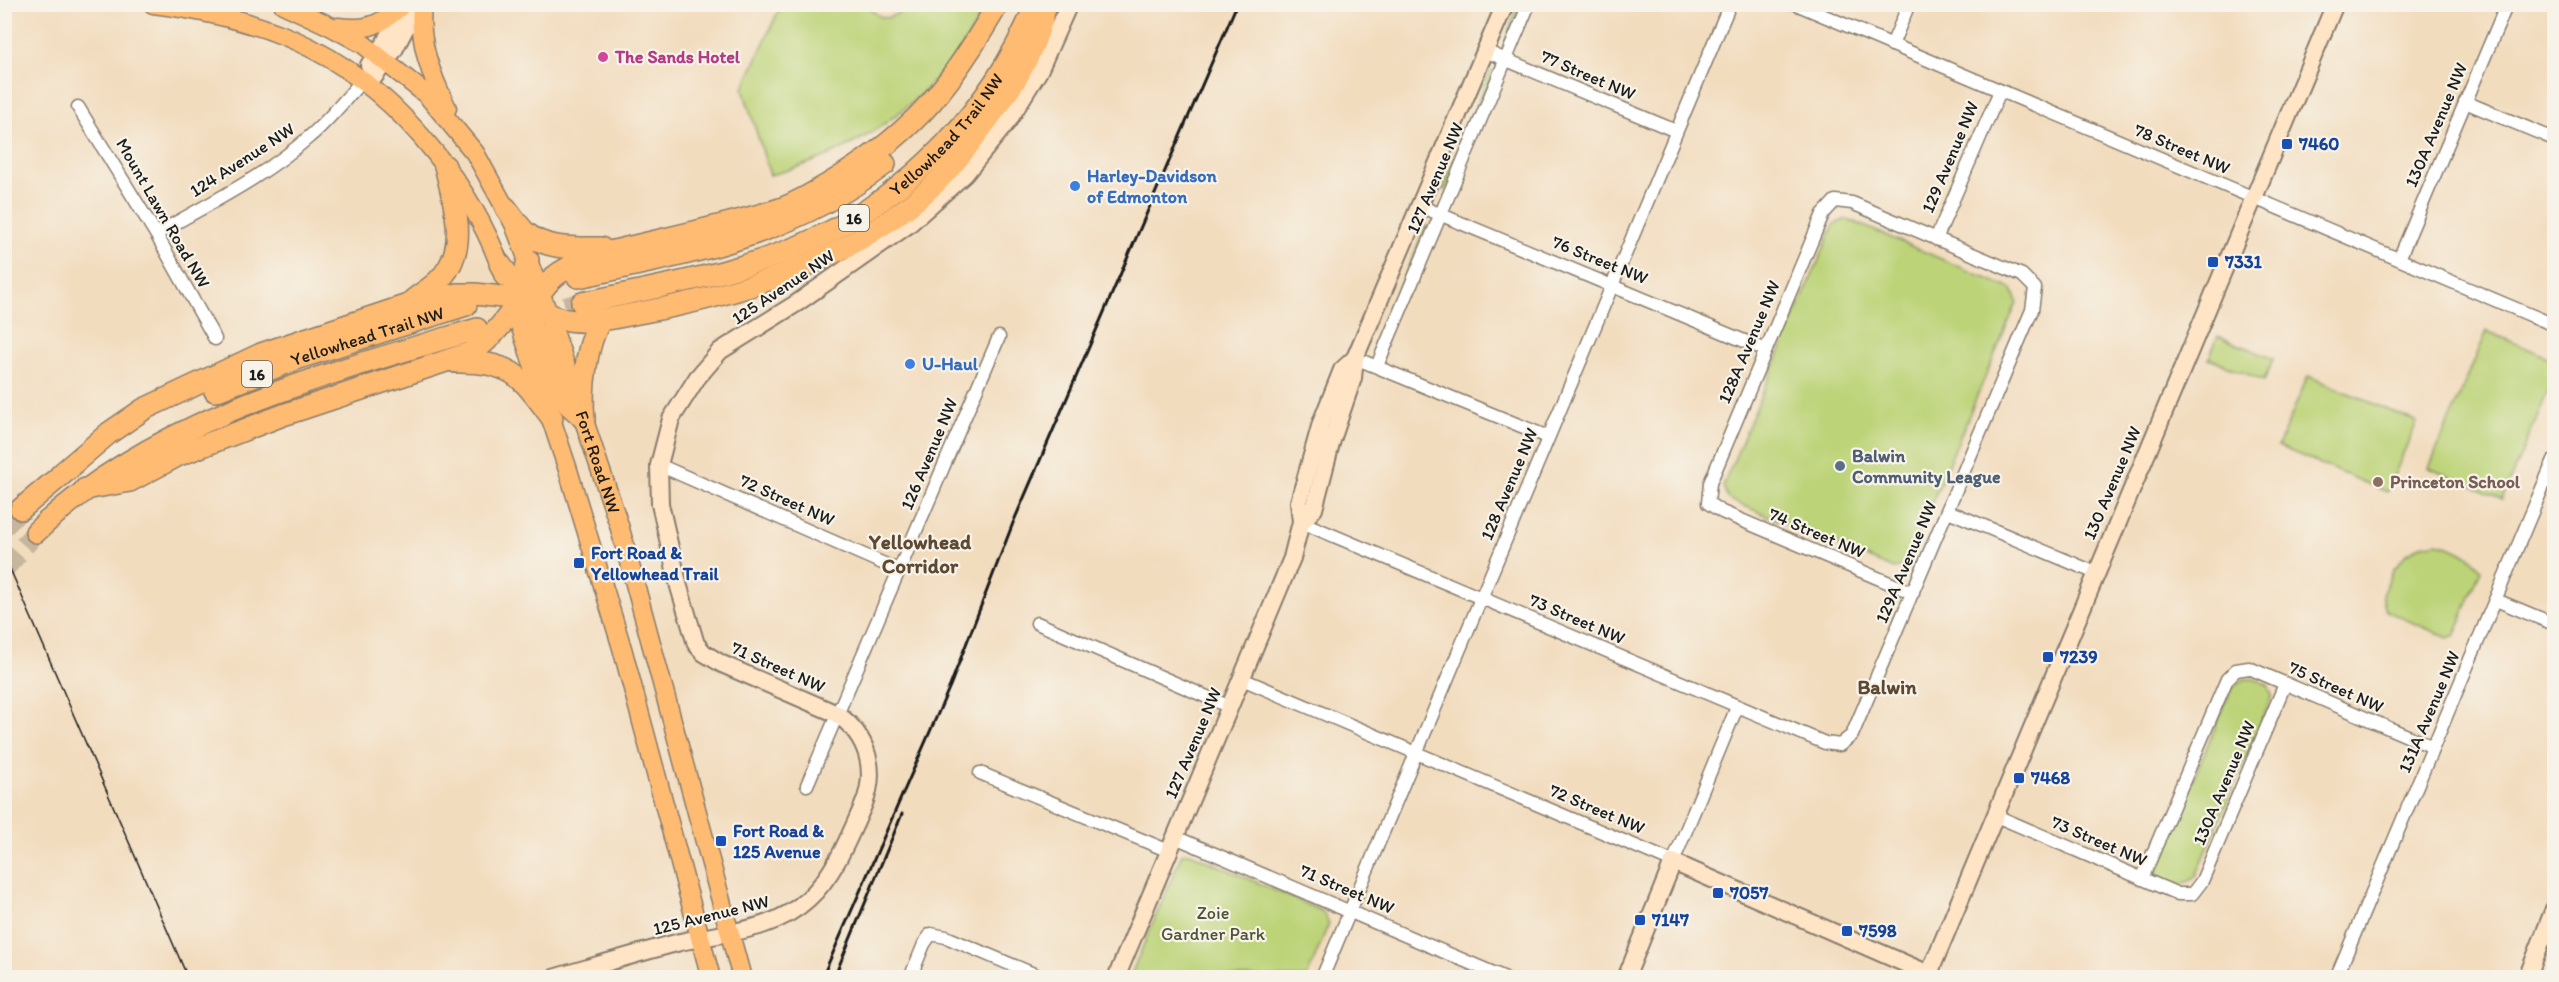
<svg xmlns="http://www.w3.org/2000/svg" width="2559" height="982" font-family="Itim,sans-serif">
	<style>
		.green { fill: #bcd377; stroke: #6c784a; stroke-width: 1.5 }
		.lines { fill: none; stroke-linecap: round; stroke-linejoin: round }
		.highway-tunnel { stroke: #c7b69e; stroke-width: 21; stroke-dasharray: 21 10; stroke-linecap: butt }
		.street-casing { stroke: #877c6d; stroke-width: 15 }
		.secondary-casing { stroke: #877c6d; stroke-width: 20 }
		.primary-casing { stroke: #877c6d; stroke-width: 21 }
		.highway-casing { stroke: #877c6d; stroke-width: 24 }
		.street { stroke: #fff; stroke-width: 12 }
		.secondary { stroke: #ffe4c6; stroke-width: 16 }
		.primary { stroke: #ffbb71; stroke-width: 18 }
		.highway { stroke: #ffbb71; stroke-width: 21 }
		.tram { stroke: #1c1c1c; stroke-width: 1.5 }
		.rail { stroke: #1c1c1c; stroke-width: 3 }
		.hotel-dot { fill: #d1479c; stroke: #f7f3e8; stroke-width: 2 }
		.transit-dot { fill: #1a4fb4; stroke: #f7f3e8; stroke-width: 2 }
		.shop-dot { fill: #3f7fe0; stroke: #f7f3e8; stroke-width: 2 }
		.service-dot { fill: #5c6f8a; stroke: #f7f3e8; stroke-width: 2 }
		.education-dot { fill: #8d6e63; stroke: #f7f3e8; stroke-width: 2 }
		.labels { text-anchor: middle; dominant-baseline: central; stroke-width: 4.5; stroke-linejoin: round; paint-order: stroke }
		.shield { fill: #f7f3e8; stroke: #5e5c59; stroke-width: 1.5 }
		.shield-label { font-size: 16px; font-weight: bold; fill: #1c1c1c }
		.hotel-label { font-size: 18px; font-weight: bold; fill: #b23c85; stroke: #f7f3e8; text-anchor: start }
		.street-label { font-size: 18px; fill: #1c1c1c; stroke: #f7f3e8 }
		.transit-label { font-size: 18px; font-weight: bold; fill: #164399; stroke: #f7f3e8; text-anchor: start }
		.shop-label { font-size: 18px; font-weight: bold; fill: #366cbe; stroke: #f7f3e8; text-anchor: start }
		.service-label { font-size: 18px; font-weight: bold; fill: #4e5e75; stroke: #f7f3e8; text-anchor: start }
		.education-label { font-size: 18px; font-weight: bold; fill: #785e54; stroke: #f7f3e8; text-anchor: start }
		.park-label { font-size: 18px; fill: #4c5337; stroke: #f7f3e8 }
		.neighbourhood-label { font-size: 20px; font-weight: bold; fill: #5d4933; stroke: #f7f3e8 }
		.quarter-label { font-size: 21px; font-weight: bold; fill: #5d4933; stroke: #f7f3e8 }
	</style>
	<rect width="100%" height="100%" fill="#f7f3e8"/>
	<filter id="ink" filterUnits="userSpaceOnUse"><feTurbulence type="fractalNoise" baseFrequency=".0167" numOctaves="2"/><feDisplacementMap in="SourceGraphic" scale="12" xChannelSelector="R" yChannelSelector="G"/><feConvolveMatrix kernelMatrix="1 2 1 2 8 2 1 2 1" color-interpolation-filters="sRGB"/></filter>
	<filter id="wash" filterUnits="userSpaceOnUse"><feTurbulence type="fractalNoise" baseFrequency=".008" numOctaves="4" result="noise"/><feDisplacementMap in="SourceGraphic" scale="24" xChannelSelector="R" yChannelSelector="G"/><feGaussianBlur stdDeviation="1.35" result="paint"/><feColorMatrix in="noise" values="0 0 0 0 0 0 0 0 0 0 0 0 0 0 0 0 0 1.4 0 .05"/><feComposite in="paint" operator="in"/></filter>
	<g filter="url(#wash)">
		<rect width="100%" height="100%" fill="#f2dcbe"/>
		<g class="green">
			<path d="M781,5H865L879,16L887,18L899,13L903,5H986C977,20 969,38 958,52C910,116 847,156 770,175L743,89Z"/>
			<path d="M1518,5H1523L1506,43H1504Z"/>
			<path d="M1490,71H1494V74L1446,189L1442,190Z"/>
			<path d="M1847,219L2012,289L2017,302L1906,564L1894,569L1728,499L1723,486L1834,224Z"/>
			<path d="M1426,226L1429,229L1378,348L1375,349L1374,346Z"/>
			<path d="M2487,331L2554,360V377L2502,499L2429,468Z"/>
			<path d="M2218,336L2273,359L2264,381L2209,358Z"/>
			<path d="M2308,376L2417,422L2387,492L2278,446Z"/>
			<path d="M2437,542C2455,548 2470,553 2481,569L2455,635L2448,638L2386,611L2382,595L2394,569L2406,554L2422,545Z"/>
			<path d="M2245,679H2254L2268,685L2272,696L2196,876C2184,888 2170,884 2157,875L2156,866L2231,690L2237,683Z"/>
			<path d="M1190,853L1322,911L1329,923L1307,977H1130L1182,854Z"/>
		</g>
	</g>
	<g filter="url(#ink)">
		<g class="lines">
			<g class="highway-tunnel">
				<path d="M535,315L582,303"/>
				<path d="M4,526L21,509"/>
				<path d="M4,569L36,532"/>
			</g>
			<g class="street-casing">
				<g id="street">
					<path d="M1796,4L2554,325"/>
					<path d="M1892,45L1909,4"/>
					<path d="M1485,51L1676,131"/>
					<path d="M2465,102L2554,139"/>
					<path d="M78,107L156,234L215,339"/>
					<path d="M1420,206L1766,350"/>
					<path d="M156,234C208,204 264,177 309,137C329,120 346,99 363,79"/>
					<path d="M1936,239L2000,91"/>
					<path d="M2399,259L2507,4"/>
					<path d="M1355,358L1548,437"/>
					<path d="M1377,366L1529,4"/>
					<path d="M659,465L898,570"/>
					<path d="M1948,511L2096,573"/>
					<path d="M1301,522L1825,743L1840,745L1852,735L2032,310L2035,288L2022,275L1852,203L1835,201L1823,214L1710,483L1708,503L1722,512L1913,593"/>
					<path d="M2496,600L2554,624"/>
					<path d="M1037,623L1230,707"/>
					<path d="M1242,679L1673,862L1737,707"/>
					<path d="M980,773L1169,851"/>
					<path d="M807,785L999,337"/>
					<path d="M1994,815L2178,894H2192L2202,881L2285,684"/>
					<path d="M1175,837L1505,978"/>
					<path d="M2142,879L2227,679L2236,670L2249,668L2433,747"/>
					<path d="M910,978L924,944L931,934L946,937L1043,978"/>
					<path d="M1322,978L1730,4"/>
					<path d="M2336,978L2554,460"/>
				</g>
			</g>
			<g class="secondary-casing">
				<g id="secondary">
					<path d="M369,65L384,44L405,4"/>
					<path d="M363,79L374,77L394,50L418,4"/>
					<path d="M1301,522L1314,509L1332,440L1353,378L1355,358L1505,4"/>
					<path d="M553,978C595,966 638,953 680,942C724,932 773,932 808,899C835,874 848,839 863,806C878,771 868,736 837,714L722,664L704,653L696,644L679,587L660,504L659,465L671,419L697,378L720,351L797,303L908,225L965,174L1008,121L1039,71L1069,4"/>
					<path d="M1116,978L1292,558L1301,522L1299,502L1321,423L1342,370L1355,358"/>
					<path d="M1626,978L1673,862L1929,974L2335,4"/>
					<path d="M2527,978L2554,909"/>
				</g>
			</g>
			<g class="primary-casing">
				<g id="primary">
					<path d="M153,4C275,19 359,57 436,154C466,192 489,231 504,277"/>
					<path id="s1" d="M283,4L330,26L363,44L427,95L475,153L514,224L548,313L619,525L742,978"/>
					<path d="M422,4C418,42 431,75 447,108"/>
					<path d="M338,27C368,31 381,25 403,4"/>
					<path d="M513,304L568,470L622,648L711,978"/>
				</g>
			</g>
			<g class="highway-casing">
				<g id="highway">
					<path d="M506,208C512,215 517,224 524,231C544,250 575,248 601,248"/>
					<path d="M500,264C516,286 532,310 559,318C587,326 617,317 644,312C746,293 850,260 928,190C947,173 964,152 979,131C1012,88 1033,59 1046,4"/>
					<path d="M578,277C694,252 787,238 885,164"/>
					<path d="M412,301C420,294 430,289 438,281C471,250 454,203 445,166"/>
					<path id="s2" d="M582,303C660,286 743,273 815,239C913,193 992,108 1034,9"/>
					<path d="M527,315C545,279 558,270 594,256C656,240 719,228 780,209C800,202 822,188 840,177C919,128 952,83 998,4"/>
					<path d="M456,362C512,361 521,376 552,418"/>
					<path id="s3" d="M215,391L299,358L466,305"/>
					<path d="M584,419C581,391 586,343 601,320"/>
					<path d="M61,474L109,433L144,409L261,354L405,306L457,294H475L511,298C535,311 545,375 563,399C569,406 578,412 584,419"/>
					<path d="M85,489L130,481L179,455L283,415L470,353C489,342 514,313 521,292C524,282 525,270 528,260"/>
					<path d="M21,509L71,467"/>
					<path d="M36,532C151,420 326,374 477,329"/>
				</g>
			</g>
			<use href="#street" class="street"/>
			<use href="#secondary" class="secondary"/>
			<use href="#primary" class="primary"/>
			<use href="#highway" class="highway"/>
			<path class="tram" d="M4,555L188,978"/>
			<g class="rail">
				<path d="M822,978L950,686L1013,523L1237,4"/>
				<path d="M834,978L902,814"/>
			</g>
		</g>
	</g>
	<circle class="hotel-dot" cx="603" cy="57" r="6"/>
	<g class="transit-dot">
		<rect x="2281" y="138" width="12" height="12" rx="3"/>
		<rect x="2207" y="256" width="12" height="12" rx="3"/>
		<rect x="573" y="557" width="12" height="12" rx="3"/>
		<rect x="2042" y="651" width="12" height="12" rx="3"/>
		<rect x="2013" y="772" width="12" height="12" rx="3"/>
		<rect x="715" y="835" width="12" height="12" rx="3"/>
		<rect x="1712" y="887" width="12" height="12" rx="3"/>
		<rect x="1634" y="914" width="12" height="12" rx="3"/>
		<rect x="1841" y="925" width="12" height="12" rx="3"/>
	</g>
	<g class="shop-dot">
		<circle cx="1075" cy="186" r="6"/>
		<circle cx="910" cy="364" r="6"/>
	</g>
	<circle class="service-dot" cx="1840" cy="466" r="6"/>
	<circle class="education-dot" cx="2378" cy="482" r="6"/>
	<g class="labels">
		<g class="shield">
			<rect x="839" y="205" width="30" height="26" rx="4.5"/>
			<rect x="242" y="361" width="30" height="26" rx="4.5"/>
		</g>
		<g class="shield-label">
			<text x="854" y="218">16</text>
			<text x="257" y="374">16</text>
		</g>
		<g class="hotel-label">
			<text x="615" y="57">The Sands Hotel</text>
		</g>
		<g class="street-label">
			<text transform="translate(1588 75) rotate(23)">77 Street NW</text>
			<text transform="translate(2436 125) rotate(-67)">130A Avenue NW</text>
			<text stroke="none"><textPath href="#s2" startOffset="412">Yellowhead Trail NW</textPath></text>
			<text transform="translate(2182 149) rotate(23)">78 Street NW</text>
			<text transform="translate(1950 157) rotate(-67)">129 Avenue NW</text>
			<text transform="translate(242 160) rotate(-33)">124 Avenue NW</text>
			<text transform="translate(1435 178) rotate(-67)">127 Avenue NW</text>
			<text transform="translate(163 213) rotate(60)">Mount Lawn Road NW</text>
			<text transform="translate(1600 260) rotate(22)">76 Street NW</text>
			<text transform="translate(783 287) rotate(-34)">125 Avenue NW</text>
			<text stroke="none"><textPath href="#s3" startOffset="162">Yellowhead Trail NW</textPath></text>
			<text transform="translate(1749 342) rotate(-67)">128A Avenue NW</text>
			<text transform="translate(929 454) rotate(-67)">126 Avenue NW</text>
			<text stroke="none"><textPath href="#s1" startOffset="580">Fort Road NW</textPath></text>
			<text transform="translate(2112 483) rotate(-67)">130 Avenue NW</text>
			<text transform="translate(1509 484) rotate(-67)">128 Avenue NW</text>
			<text transform="translate(787 500) rotate(24)">72 Street NW</text>
			<text transform="translate(1817 533) rotate(23)">74 Street NW</text>
			<text transform="translate(1906 562) rotate(-67)">129A Avenue NW</text>
			<text transform="translate(1577 619) rotate(23)">73 Street NW</text>
			<text transform="translate(778 667) rotate(24)">71 Street NW</text>
			<text transform="translate(2336 687) rotate(24)">75 Street NW</text>
			<text transform="translate(2429 712) rotate(-67)">131A Avenue NW</text>
			<text transform="translate(1193 743) rotate(-67)">127 Avenue NW</text>
			<text transform="translate(2224 783) rotate(-67)">130A Avenue NW</text>
			<text transform="translate(1597 809) rotate(23)">72 Street NW</text>
			<text transform="translate(2099 841) rotate(23)">73 Street NW</text>
			<text transform="translate(1347 889) rotate(23)">71 Street NW</text>
			<text transform="translate(711 915) rotate(-14)">125 Avenue NW</text>
		</g>
		<g class="transit-label">
			<text x="2299" y="144">7460</text>
			<text x="2225" y="262">7331</text>
			<text x="591" y="553">Fort Road &amp;<tspan x="591" dy="21">Yellowhead Trail</tspan></text>
			<text x="2060" y="657">7239</text>
			<text x="2031" y="778">7468</text>
			<text x="733" y="831">Fort Road &amp;<tspan x="733" dy="21">125 Avenue</tspan></text>
			<text x="1730" y="893">7057</text>
			<text x="1652" y="920">7147</text>
			<text x="1859" y="931">7598</text>
		</g>
		<g class="shop-label">
			<text x="1087" y="176">Harley-Davidson<tspan x="1087" dy="21">of Edmonton</tspan></text>
			<text x="922" y="364">U-Haul</text>
		</g>
		<g class="service-label">
			<text x="1852" y="456">Balwin<tspan x="1852" dy="21">Community League</tspan></text>
		</g>
		<g class="education-label">
			<text x="2390" y="482">Princeton School</text>
		</g>
		<g class="park-label">
			<text x="1213" y="913">Zoie<tspan x="1213" dy="21">Gardner Park</tspan></text>
		</g>
		<g class="neighbourhood-label">
			<text x="1887" y="687">Balwin</text>
		</g>
		<g class="quarter-label">
			<text x="920" y="541">Yellowhead<tspan x="920" dy="24">Corridor</tspan></text>
		</g>
	</g>
	<rect width="2559" height="982" fill="none" stroke="#f7f3e8" stroke-width="24"/>
</svg>
